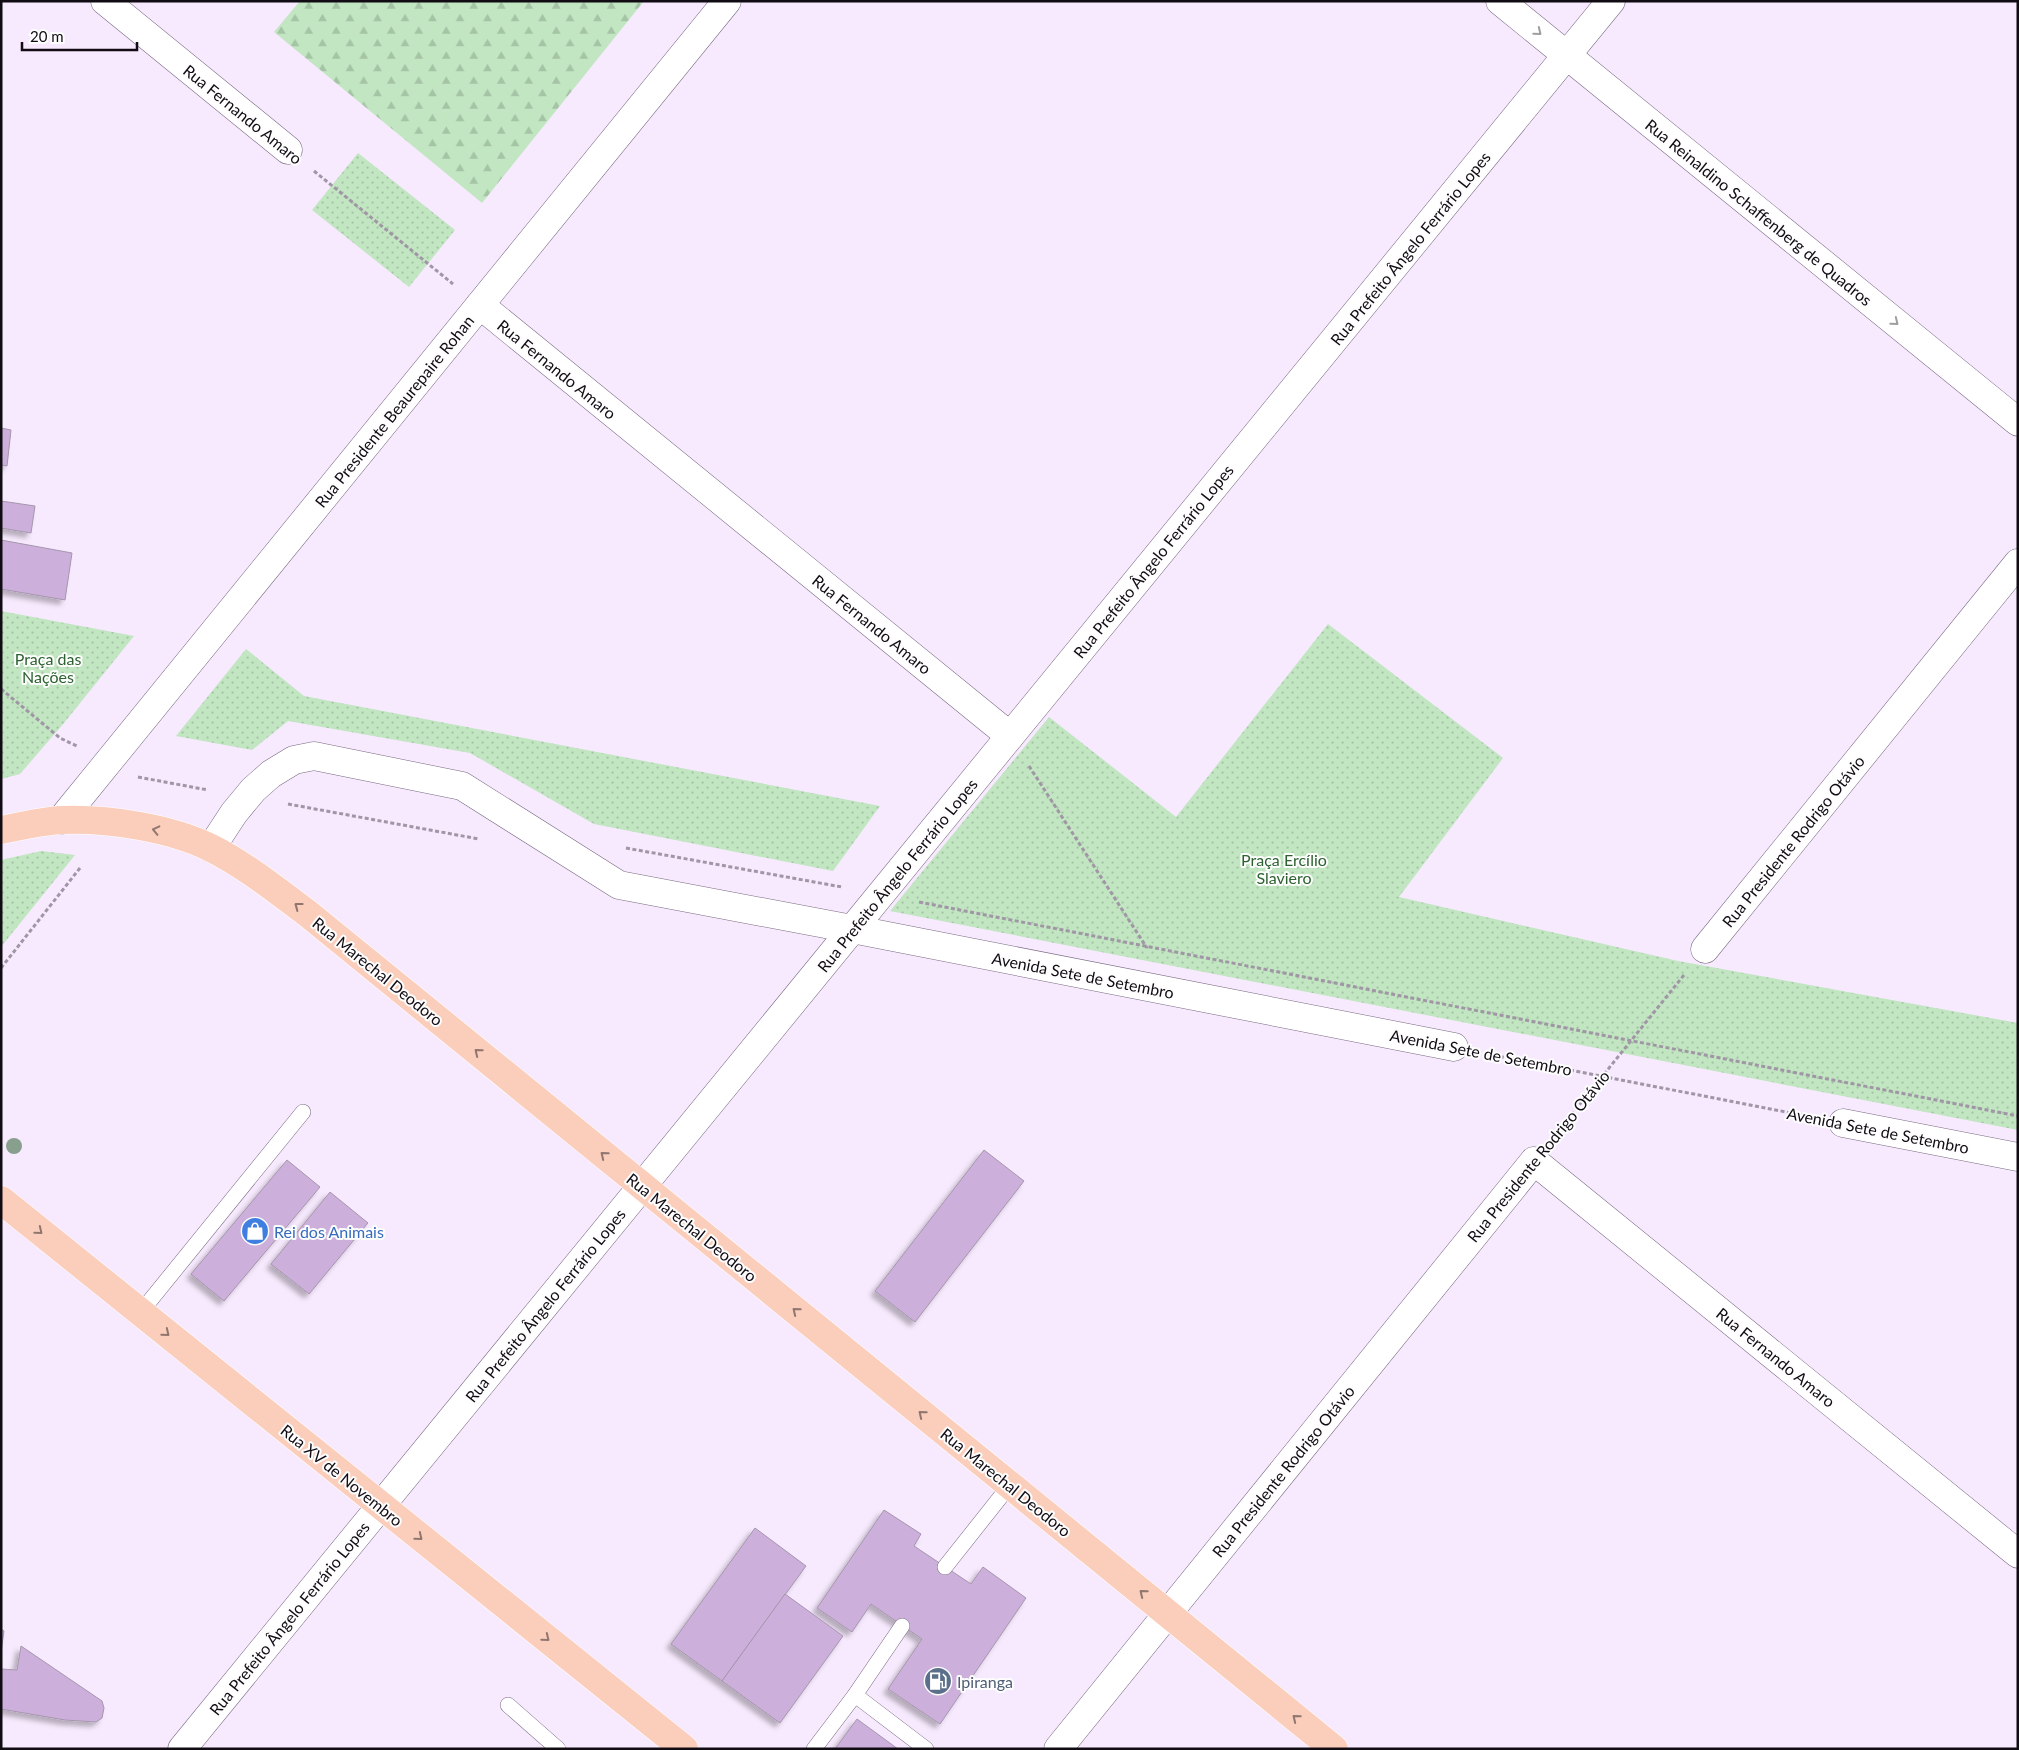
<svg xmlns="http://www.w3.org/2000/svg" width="2019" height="1750" font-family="Lato,sans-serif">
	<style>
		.forest { fill: url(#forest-firs) }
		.park { fill: url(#park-dots) }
		.building { fill: #ccb0db; stroke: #a595ad; filter: url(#shadow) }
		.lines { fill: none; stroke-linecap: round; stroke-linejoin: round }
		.lane-casing { stroke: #796a80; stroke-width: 16 }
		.street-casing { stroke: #796a80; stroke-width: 29 }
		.secondary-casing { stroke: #796a80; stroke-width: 29 }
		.primary-casing { stroke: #fff; stroke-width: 29 }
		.path { stroke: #a096a5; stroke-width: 3; stroke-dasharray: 4 2.5; stroke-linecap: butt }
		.lane { stroke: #fff; stroke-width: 15 }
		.street { stroke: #fff; stroke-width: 28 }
		.secondary { stroke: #fff; stroke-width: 28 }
		.primary { stroke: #facebb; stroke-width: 28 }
		.tree { fill: #889f8d }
		.oneway { stroke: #a09da1 }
		.oneway2 { stroke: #91766f }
		.labels { text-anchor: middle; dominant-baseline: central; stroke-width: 4; stroke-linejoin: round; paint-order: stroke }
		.street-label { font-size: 16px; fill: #110b13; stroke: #fdfdfd }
		.park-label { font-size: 16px; fill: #2d6230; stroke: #fdfdfd }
		.shop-label { font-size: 16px; fill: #366cbe; stroke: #fdfdfd; text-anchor: start }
		.service-label { font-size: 16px; fill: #4e5e75; stroke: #fdfdfd; text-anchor: start }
	</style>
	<defs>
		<pattern id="forest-firs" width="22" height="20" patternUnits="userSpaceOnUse" patternTransform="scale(1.25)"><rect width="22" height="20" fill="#c1e6c1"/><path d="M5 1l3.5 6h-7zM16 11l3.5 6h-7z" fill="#a5c4a5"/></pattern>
		<pattern id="park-dots" width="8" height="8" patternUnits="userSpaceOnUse" patternTransform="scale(1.25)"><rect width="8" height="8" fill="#c1e6c1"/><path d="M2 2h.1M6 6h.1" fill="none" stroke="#a5c4a5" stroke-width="1.8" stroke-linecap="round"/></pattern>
		<filter id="shadow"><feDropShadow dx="-4.5" dy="4.5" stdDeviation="2.5" flood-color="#0004"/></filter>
	</defs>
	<rect width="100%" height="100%" fill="#f7eafe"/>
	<path class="forest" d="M300,1H644L482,203L274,32Z"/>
	<g class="park">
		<path d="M358,153L455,230L409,287L312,210Z"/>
		<path d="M1,611L134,636L64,723L20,774L1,779Z"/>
		<path d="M1328,624L1503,758L1399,897L1678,961L2018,1023V1130L890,911L1049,717L1176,817Z"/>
		<path d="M246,649L304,696L880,806L833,871L594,824L470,753L288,721L252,750L176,736Z"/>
		<path d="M41,851L75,855L1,947V860Z"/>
	</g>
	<g class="building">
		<path d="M1,428L11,430L7,466L1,465Z"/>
		<path d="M1,501L35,506L31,533L1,528Z"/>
		<path d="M1,540L72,553L65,600L1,589Z"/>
		<path d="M984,1150L1024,1181L915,1322L875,1291Z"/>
		<path d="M287,1160L320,1187L224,1301L191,1274Z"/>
		<path d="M330,1192L368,1223L309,1294L271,1264Z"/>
		<path d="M884,1510L921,1534L914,1546L971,1584L983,1567L1026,1598L940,1724L888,1689L922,1639L871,1604L852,1632L817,1608Z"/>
		<path d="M755,1528L806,1566L722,1681L671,1644Z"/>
		<path d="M785,1594L843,1636L780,1723L722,1681Z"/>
		<path d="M1,1629L4,1631L1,1652Z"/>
		<path d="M21,1646L102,1701L104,1708L102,1718L96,1722L65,1720L1,1709V1669L17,1670Z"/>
		<path d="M857,1719L898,1749H835Z"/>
	</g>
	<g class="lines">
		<g class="lane-casing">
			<g id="lane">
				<path d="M140,1313L303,1112"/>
				<path d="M945,1567L1010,1485"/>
				<path d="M902,1626L855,1695L926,1749"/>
				<path d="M508,1705L558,1749"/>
				<path d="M814,1749L855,1695"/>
			</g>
		</g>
		<g class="street-casing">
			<g id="street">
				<path d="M105,1L288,150"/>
				<path d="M480,305L1010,736"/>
				<path d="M61,820L727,1"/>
				<path d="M211,848L234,813L253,790L271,774L294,760L314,756L462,786L619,885L852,929L1454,1047"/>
				<path d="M1705,949L2018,563"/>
				<path d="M1843,1123L2018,1157"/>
				<path d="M182,1749L1611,1"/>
				<path d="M1058,1749L1534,1161L2018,1554"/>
			</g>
		</g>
		<g class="secondary-casing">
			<path id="secondary" d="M1500,1L2018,422"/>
		</g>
		<g class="primary-casing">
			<g id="primary">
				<path d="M1,830C21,826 42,821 62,820C107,818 171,828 211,848C245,865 276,890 307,913L1334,1749"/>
				<path d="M1,1200L684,1749"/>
			</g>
		</g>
		<g class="path">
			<path d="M314,171L453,284"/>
			<path d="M1,689L60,738L77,746"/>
			<path d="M1029,766L1147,948"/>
			<path d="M138,777L208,790"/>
			<path d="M288,804L479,839"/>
			<path d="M626,848L842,887"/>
			<path d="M919,902L2018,1116"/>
			<path d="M1,968L80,868"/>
			<path d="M1487,1054L1812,1117"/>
			<path d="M1555,1135L1684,975"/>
		</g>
		<use href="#lane" class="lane"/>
		<use href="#street" class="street"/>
		<use href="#secondary" class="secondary"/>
		<use href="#primary" class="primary"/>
	</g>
	<circle class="tree" cx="14" cy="1146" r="8"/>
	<defs><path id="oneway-chevron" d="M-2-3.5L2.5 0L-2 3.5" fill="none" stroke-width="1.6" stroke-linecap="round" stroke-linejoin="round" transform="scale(1.25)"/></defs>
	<g class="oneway">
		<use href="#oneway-chevron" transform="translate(1538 32) rotate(39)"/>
		<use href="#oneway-chevron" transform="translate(1895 322) rotate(39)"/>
	</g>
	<g class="oneway2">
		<use href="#oneway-chevron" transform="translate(156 830) rotate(-167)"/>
		<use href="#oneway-chevron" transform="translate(298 906) rotate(-143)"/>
		<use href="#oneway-chevron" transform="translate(478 1052) rotate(-141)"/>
		<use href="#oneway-chevron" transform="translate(604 1155) rotate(-141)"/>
		<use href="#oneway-chevron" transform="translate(39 1231) rotate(39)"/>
		<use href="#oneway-chevron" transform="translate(796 1311) rotate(-141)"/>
		<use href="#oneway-chevron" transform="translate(166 1333) rotate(39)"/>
		<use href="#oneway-chevron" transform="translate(922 1414) rotate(-141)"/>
		<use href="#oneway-chevron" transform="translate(419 1537) rotate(39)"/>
		<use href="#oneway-chevron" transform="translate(1143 1593) rotate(-141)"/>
		<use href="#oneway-chevron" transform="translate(546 1638) rotate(39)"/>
		<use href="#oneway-chevron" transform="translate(1296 1718) rotate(-141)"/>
	</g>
	<defs>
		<g id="shop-disc" transform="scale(1.4375)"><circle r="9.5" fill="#3f7fe0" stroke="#fdfdfd"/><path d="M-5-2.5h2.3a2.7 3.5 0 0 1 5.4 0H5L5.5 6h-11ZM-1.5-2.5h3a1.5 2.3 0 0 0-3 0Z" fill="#fff"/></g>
		<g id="fuel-disc" transform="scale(1.4375)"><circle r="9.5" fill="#5c6f8a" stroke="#fdfdfd"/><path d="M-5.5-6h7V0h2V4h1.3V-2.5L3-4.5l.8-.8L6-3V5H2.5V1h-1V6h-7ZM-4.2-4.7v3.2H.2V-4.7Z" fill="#fff"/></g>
	</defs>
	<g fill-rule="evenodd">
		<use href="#shop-disc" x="255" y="1231"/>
		<use href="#fuel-disc" x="938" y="1681"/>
	</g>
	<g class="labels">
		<g class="street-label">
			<text transform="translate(243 114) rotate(39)">Rua Fernando Amaro</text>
			<text transform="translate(1759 212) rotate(39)">Rua Reinaldino Schaffenberg de Quadros</text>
			<text transform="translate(1410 248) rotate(-51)">Rua Prefeito Ângelo Ferrário Lopes</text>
			<text transform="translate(557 369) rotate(39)">Rua Fernando Amaro</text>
			<text transform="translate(394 411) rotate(-51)">Rua Presidente Beaurepaire Rohan</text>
			<text transform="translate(1153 561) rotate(-51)">Rua Prefeito Ângelo Ferrário Lopes</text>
			<text transform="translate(872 624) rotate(39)">Rua Fernando Amaro</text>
			<text transform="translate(1793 841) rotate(-51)">Rua Presidente Rodrigo Otávio</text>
			<text transform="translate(897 875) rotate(-51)">Rua Prefeito Ângelo Ferrário Lopes</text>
			<text transform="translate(378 971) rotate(39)">Rua Marechal Deodoro</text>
			<text transform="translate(1083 975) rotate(11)">Avenida Sete de Setembro</text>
			<text transform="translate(1481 1052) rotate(11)">Avenida Sete de Setembro</text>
			<text transform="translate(1878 1130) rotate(11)">Avenida Sete de Setembro</text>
			<text transform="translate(1538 1156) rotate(-51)">Rua Presidente Rodrigo Otávio</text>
			<text transform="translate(692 1227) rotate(39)">Rua Marechal Deodoro</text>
			<text transform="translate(545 1305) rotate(-51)">Rua Prefeito Ângelo Ferrário Lopes</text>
			<text transform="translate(1776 1357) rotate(39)">Rua Fernando Amaro</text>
			<text transform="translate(1283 1471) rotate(-51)">Rua Presidente Rodrigo Otávio</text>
			<text transform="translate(342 1475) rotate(39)">Rua XV de Novembro</text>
			<text transform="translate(1006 1482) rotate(39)">Rua Marechal Deodoro</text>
			<text transform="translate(289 1618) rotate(-51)">Rua Prefeito Ângelo Ferrário Lopes</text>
		</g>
		<g class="park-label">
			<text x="48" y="658">Praça das<tspan x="48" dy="18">Nações</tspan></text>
			<text x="1284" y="859">Praça Ercílio<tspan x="1284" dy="18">Slaviero</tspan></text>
		</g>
		<g class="shop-label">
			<text x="274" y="1231">Rei dos Animais</text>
		</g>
		<g class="service-label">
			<text x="957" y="1681">Ipiranga</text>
		</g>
	</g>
	<rect width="2019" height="1750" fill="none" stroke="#110b13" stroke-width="5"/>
	<path d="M22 42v8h115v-8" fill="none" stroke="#110b13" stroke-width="2.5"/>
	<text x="30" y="42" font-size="15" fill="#110b13" stroke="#fdfdfd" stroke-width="4" paint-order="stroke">20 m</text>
</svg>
